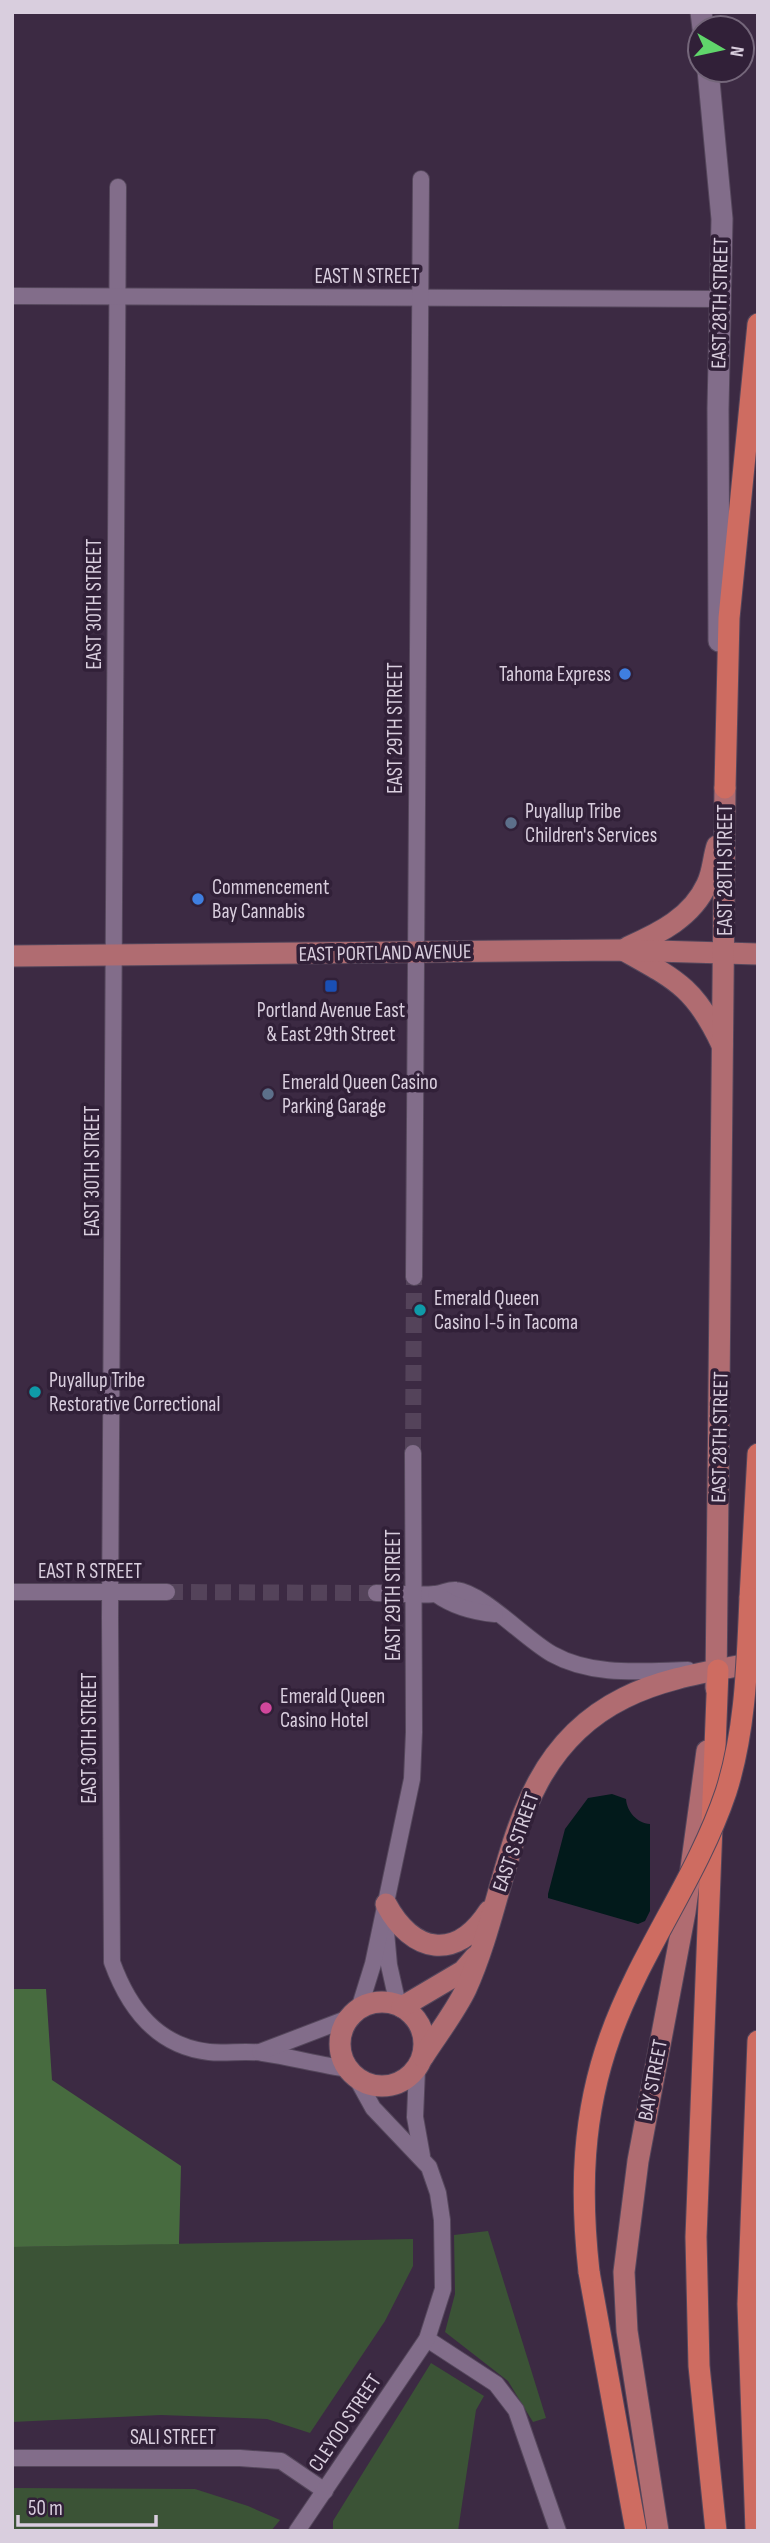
<svg xmlns="http://www.w3.org/2000/svg" width="770" height="2543" font-family="'Sofia Sans Condensed',sans-serif">
	<style>
		.green { fill: #3b5336 }
		.forest { fill: #476b3f }
		.water { fill: #021a1b }
		.lines { fill: none; stroke-linecap: round; stroke-linejoin: round }
		.street-tunnel { stroke: #54435a; stroke-width: 16; stroke-dasharray: 16 8; stroke-linecap: butt }
		.street-casing { stroke: #55475c; stroke-width: 18 }
		.secondary-casing { stroke: #55475c; stroke-width: 23 }
		.primary-casing { stroke: #55475c; stroke-width: 23 }
		.highway-casing { stroke: #55475c; stroke-width: 23 }
		.street { stroke: #826d8a; stroke-width: 16 }
		.secondary { stroke: #826d8a; stroke-width: 21 }
		.primary { stroke: #b06c71; stroke-width: 21 }
		.highway { stroke: #ce6c61; stroke-width: 21 }
		.highway-bridge-casing { stroke: #55475c; stroke-width: 23; stroke-linecap: butt }
		.highway-bridge { stroke: #ce6c61; stroke-width: 21 }
		.shop-dot { fill: #3f7fe0; stroke: #312038; stroke-width: 2.5 }
		.service-dot { fill: #5c6f8a; stroke: #312038; stroke-width: 2.5 }
		.transit-dot { fill: #1a4fb4; stroke: #312038; stroke-width: 2.5 }
		.culture-dot { fill: #0f9aa8; stroke: #312038; stroke-width: 2.5 }
		.hotel-dot { fill: #d1479c; stroke: #312038; stroke-width: 2.5 }
		.labels { text-anchor: middle; dominant-baseline: central; stroke-width: 7; stroke-linejoin: round; paint-order: stroke }
		.street-label { font-size: 21px; fill: #d9cede; stroke: #312038 }
		.poi-label { font-size: 21px; fill: #d9cede; stroke: #312038; text-anchor: start }
	</style>
	<rect width="100%" height="100%" fill="#3c2a43"/>
	<g class="green">
		<path d="M488,2231L546,2418L533,2422L508,2381L445,2332L455,2294L454,2235Z"/>
		<path d="M413,2239V2266L385,2321L310,2433L267,2419L161,2415L12,2422V2247Z"/>
		<path d="M431,2363L484,2396L476,2410L458,2531H333V2521Z"/>
		<path d="M12,2488L195,2489L248,2506L280,2520L271,2531H12Z"/>
	</g>
	<path class="forest" d="M12,1989H46L52,2080L181,2166L179,2244L12,2247Z"/>
	<path class="water" d="M612,1794L626,1799C627,1812 637,1823 650,1824V1911L645,1921L638,1924L548,1898V1894L565,1829L588,1798Z"/>
	<g class="lines">
		<g class="street-tunnel">
			<path d="M413,1453L414,1277"/>
			<path d="M167,1592L376,1593"/>
		</g>
		<g class="street-casing">
			<g id="street">
				<path d="M118,187L110,1618L112,1962C129,2009 157,2046 209,2052C226,2054 245,2050 263,2053C291,2057 319,2065 348,2069"/>
				<path d="M12,296L721,299"/>
				<path d="M414,1277L421,179"/>
				<path d="M12,1592H167"/>
				<path d="M376,1593C395,1593 416,1596 435,1594C442,1594 449,1589 456,1590C483,1593 525,1639 552,1654C593,1677 643,1671 688,1670"/>
				<path d="M436,1594C454,1607 473,1612 495,1614"/>
				<path d="M386,1932L389,1965L398,2005"/>
				<path d="M359,2009L373,1964L412,1779L414,1732L413,1453"/>
				<path d="M260,2052L349,2018"/>
				<path d="M417,2069L415,2117L422,2156"/>
				<path d="M427,2339L496,2384L516,2410L558,2531"/>
				<path d="M12,2458H240L281,2461L325,2491"/>
				<path d="M297,2531L427,2339L443,2289L442,2220L438,2193L429,2167L373,2108L357,2079"/>
			</g>
		</g>
		<g class="secondary-casing">
			<g id="secondary">
				<path d="M701,12L703,28"/>
				<path d="M708,70L722,219L718,409L719,641"/>
			</g>
		</g>
		<g class="primary-casing">
			<g id="primary">
				<path d="M628,947C660,933 692,917 707,884C713,872 713,858 717,846"/>
				<path d="M625,951C677,980 696,989 722,1045"/>
				<path d="M12,956L622,950L758,954"/>
				<path d="M716,1688L725,788"/>
				<path d="M386,1904C412,1953 456,1962 489,1911"/>
				<circle cx="382" cy="2044" r="42"/>
				<path d="M402,2007L463,1971L475,1957"/>
				<path d="M423,2057C437,2035 455,2012 466,1989C513,1885 507,1756 624,1698C665,1677 714,1671 758,1662"/>
				<path d="M658,2531L627,2331L624,2272L638,2161L685,1912L707,1751"/>
			</g>
		</g>
		<g class="highway-casing">
			<g id="highway">
				<path d="M725,788L729,618L758,324"/>
				<path d="M750,1598L758,1454"/>
				<path d="M589,2272L636,2531"/>
				<path d="M716,2531L699,2366L696,2237L718,1670"/>
				<path d="M756,2531L748,2304L758,2041"/>
			</g>
		</g>
		<use href="#street" class="street"/>
		<use href="#secondary" class="secondary"/>
		<use href="#primary" class="primary"/>
		<use href="#highway" class="highway"/>
		<g class="highway-bridge-casing">
			<path id="highway-bridge" d="M589,2272C580,2191 582,2115 610,2037C640,1952 697,1878 726,1792C746,1729 747,1663 750,1598"/>
		</g>
		<use href="#highway-bridge" class="highway-bridge"/>
	</g>
	<g class="shop-dot">
		<circle cx="625" cy="674" r="7"/>
		<circle cx="198" cy="899" r="7"/>
	</g>
	<g class="service-dot">
		<circle cx="511" cy="823" r="7"/>
		<circle cx="268" cy="1094" r="7"/>
	</g>
	<rect class="transit-dot" x="324" y="979" width="14" height="14" rx="3.5"/>
	<g class="culture-dot">
		<circle cx="420" cy="1310" r="7"/>
		<circle cx="35" cy="1392" r="7"/>
	</g>
	<circle class="hotel-dot" cx="266" cy="1708" r="7"/>
	<g class="labels">
		<g class="street-label">
			<text x="367" y="276">EAST N STREET</text>
			<text transform="translate(720 303) rotate(-89)">EAST 28TH STREET</text>
			<text transform="translate(94 604) rotate(-90)">EAST 30TH STREET</text>
			<text transform="translate(395 728) rotate(-90)">EAST 29TH STREET</text>
			<text transform="translate(725 870) rotate(-90)">EAST 28TH STREET</text>
			<text transform="translate(385 953) rotate(-1)">EAST PORTLAND AVENUE</text>
			<text transform="translate(92 1171) rotate(-90)">EAST 30TH STREET</text>
			<text transform="translate(720 1437) rotate(-89)">EAST 28TH STREET</text>
			<text x="90" y="1571">EAST R STREET</text>
			<text transform="translate(393 1595) rotate(-90)">EAST 29TH STREET</text>
			<text transform="translate(89 1738) rotate(-90)">EAST 30TH STREET</text>
			<text transform="translate(516 1842) rotate(-71)">EAST S STREET</text>
			<text transform="translate(653 2080) rotate(-79)">BAY STREET</text>
			<text transform="translate(345 2423) rotate(-56)">CLEYOO STREET</text>
			<text x="173" y="2437">SALI STREET</text>
		</g>
		<g class="poi-label">
			<text x="611" y="674" text-anchor="end">Tahoma Express</text>
			<text x="525" y="811">Puyallup Tribe<tspan x="525" dy="24">Children's Services</tspan></text>
			<text x="212" y="887">Commencement<tspan x="212" dy="24">Bay Cannabis</tspan></text>
			<text x="331" y="1010" text-anchor="middle">Portland Avenue East<tspan x="331" dy="24">&amp; East 29th Street</tspan></text>
			<text x="282" y="1082">Emerald Queen Casino<tspan x="282" dy="24">Parking Garage</tspan></text>
			<text x="434" y="1298">Emerald Queen<tspan x="434" dy="24">Casino I-5 in Tacoma</tspan></text>
			<text x="49" y="1380">Puyallup Tribe<tspan x="49" dy="24">Restorative Correctional</tspan></text>
			<text x="280" y="1696">Emerald Queen<tspan x="280" dy="24">Casino Hotel</tspan></text>
		</g>
	</g>
	<rect width="770" height="2543" fill="none" stroke="#d9cede" stroke-width="28"/>
	<g transform="translate(721 49) rotate(99)"><circle r="33" fill="#312038" stroke="#74667a" stroke-width="2"/>
	<path d="M0-5L12 26L0 18L-12 26Z" fill="#60d56b"/>
	<text y="-10" font-size="19" font-weight="bold" text-anchor="middle" fill="#d9cede">N</text>
	</g>
	<path d="M18 2515v10h138v-10" fill="none" stroke="#d9cede" stroke-width="3.5"/>
	<text x="28" y="2515" font-size="21" fill="#d9cede" stroke="#312038" stroke-width="5" paint-order="stroke">50 m</text>
</svg>
